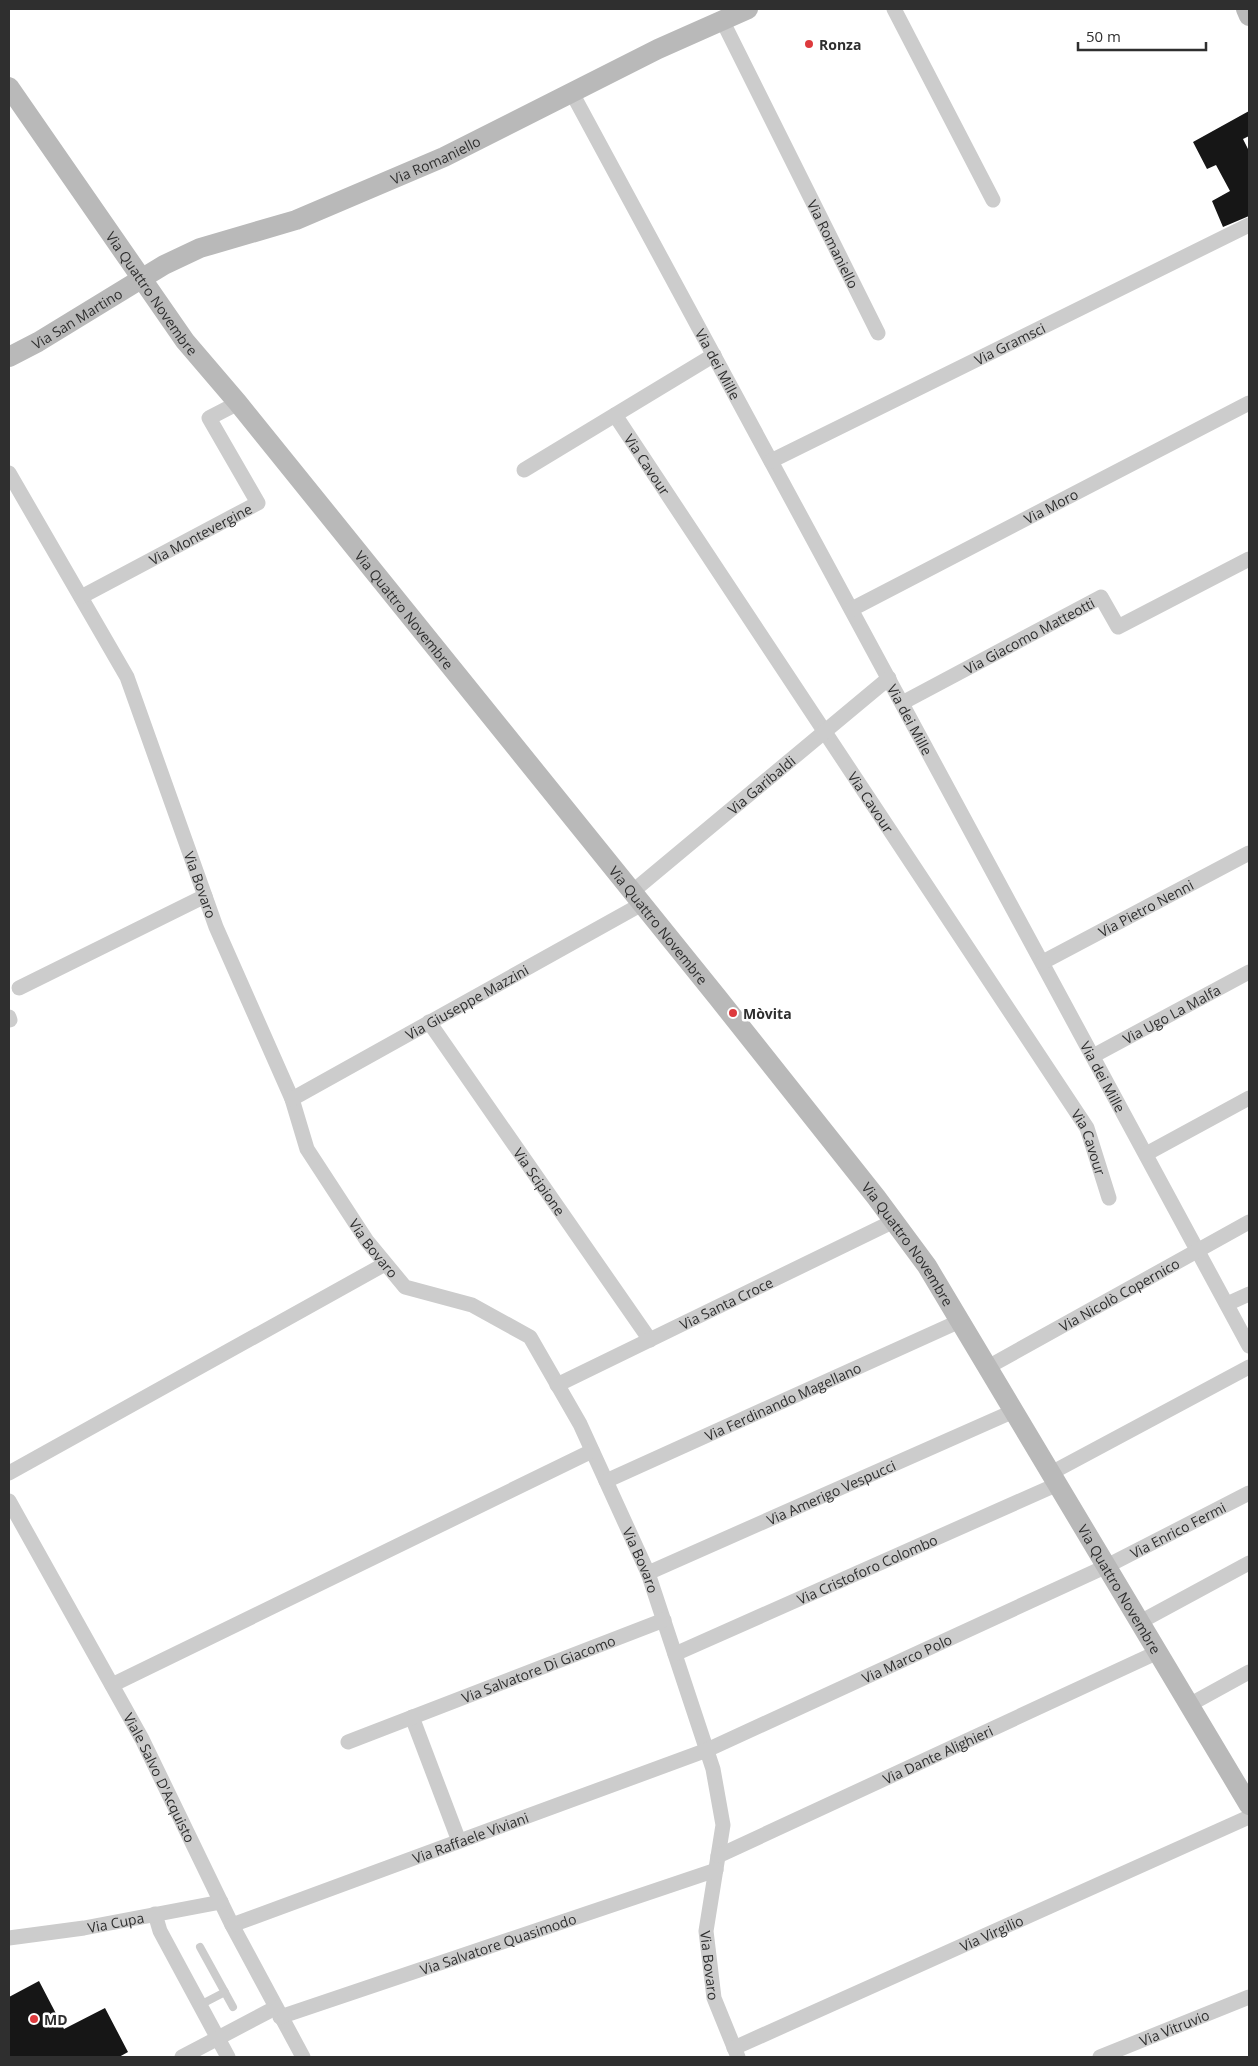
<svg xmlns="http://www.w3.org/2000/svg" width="1258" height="2066" font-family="'Open Sans',sans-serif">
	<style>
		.building { fill: #161616 }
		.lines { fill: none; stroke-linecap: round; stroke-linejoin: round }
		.lane { stroke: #ccc; stroke-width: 8 }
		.street { stroke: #ccc; stroke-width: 15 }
		.secondary { stroke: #b9b9b9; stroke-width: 20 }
		.poi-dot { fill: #dd3a3d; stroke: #fff; stroke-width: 2 }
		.labels { text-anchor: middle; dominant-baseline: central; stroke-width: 5; stroke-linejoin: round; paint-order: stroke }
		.poi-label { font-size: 14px; font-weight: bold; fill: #2f2f2f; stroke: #fff; text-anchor: start }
		.street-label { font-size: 14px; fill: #2f2f2f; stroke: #fff }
	</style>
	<rect width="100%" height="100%" fill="#fff"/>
	<g class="building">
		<path d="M1249,111V136L1243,139L1249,151V216L1223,227L1212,201L1230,191L1216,165L1207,169L1193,142Z"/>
		<path d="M39,1981L64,2029L105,2008L128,2052L119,2057H9V1997Z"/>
	</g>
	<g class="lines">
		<g class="lane">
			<path d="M200,1947L233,2007"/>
			<path d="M200,2005L225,1992"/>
		</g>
		<g class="street">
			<path d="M894,9L993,200"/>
			<path id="s1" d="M722,20L878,333"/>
			<path id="s2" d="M572,93L1249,1346"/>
			<path id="s3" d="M615,415L1087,1128L1109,1198"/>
			<path id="s4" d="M771,461L1249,225"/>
			<path d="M524,470L714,355"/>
			<path id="s5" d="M9,473L127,677L216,927L292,1099L307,1149L367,1241L405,1287L472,1305L530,1337L580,1424L648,1573L713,1769L723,1825L706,1931L714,1998L738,2057"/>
			<path id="s6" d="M81,597L258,503L209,418L238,403"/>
			<path id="s7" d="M852,609L1249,403"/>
			<path id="s8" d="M902,703L1101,597L1118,627L1249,559"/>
			<path id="s9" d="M632,892L889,678"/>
			<path id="s10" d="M1043,962L1249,853"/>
			<path d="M19,988L205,896"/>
			<path d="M9,1017L10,1020"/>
			<path id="s11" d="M429,1022L650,1340"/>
			<path id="s12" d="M1093,1056L1249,972"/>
			<path id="s13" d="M292,1099L642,904"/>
			<path d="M1146,1154L1249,1098"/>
			<path d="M1227,1304L1249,1294"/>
			<path id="s14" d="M988,1367L1249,1222"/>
			<path id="s15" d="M557,1385L894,1221"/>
			<path d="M9,1473L385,1264"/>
			<path d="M1051,1473L1249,1367"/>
			<path id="s16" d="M606,1481L960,1321"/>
			<path id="s17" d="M9,1501L142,1739L232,1925L303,2057"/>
			<path id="s18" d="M648,1573L1014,1411"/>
			<path d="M1140,1622L1249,1563"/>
			<path id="s19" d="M675,1654L1058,1484"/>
			<path d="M112,1685L592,1451"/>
			<path d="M1189,1705L1249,1672"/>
			<path d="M412,1717L459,1841"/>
			<path id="s20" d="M348,1742L664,1620"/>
			<path id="s21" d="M718,1856L1158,1652"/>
			<path d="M155,1914L160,1931L228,2057"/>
			<path id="s22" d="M232,1925L707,1750L1107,1566L1249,1493"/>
			<path id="s23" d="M9,1938L84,1928L221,1902"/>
			<path id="s24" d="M280,2017L716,1870"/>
			<path id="s25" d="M734,2048L1249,1817"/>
			<path d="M182,2057L275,2008"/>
			<path id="s26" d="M1100,2057L1249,1997"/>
		</g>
		<g class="secondary">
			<path d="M1246,9L1249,16"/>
			<path id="s27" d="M9,87L185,341L238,403L718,998L876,1197L927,1266L1249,1805"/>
			<path id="s28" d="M9,357L38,342L164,265L200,248L296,220L444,157L658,49L748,9"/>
		</g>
	</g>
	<g class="poi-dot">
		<circle cx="809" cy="44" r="5"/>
		<circle cx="733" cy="1013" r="5"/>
		<circle cx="34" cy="2019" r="5"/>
	</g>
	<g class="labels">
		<g class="poi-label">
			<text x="819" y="44">Ronza</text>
			<text x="743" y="1013">Mòvita</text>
			<text x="44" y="2019">MD</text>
		</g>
		<g class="street-label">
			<text stroke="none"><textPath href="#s28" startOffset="472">Via Romaniello</textPath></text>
			<text stroke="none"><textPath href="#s1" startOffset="250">Via Romaniello</textPath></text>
			<text stroke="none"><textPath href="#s27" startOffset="251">Via Quattro Novembre</textPath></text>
			<text stroke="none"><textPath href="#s28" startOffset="78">Via San Martino</textPath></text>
			<text stroke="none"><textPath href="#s4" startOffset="266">Via Gramsci</textPath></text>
			<text stroke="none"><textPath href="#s2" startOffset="308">Via dei Mille</textPath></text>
			<text stroke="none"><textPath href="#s3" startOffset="59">Via Cavour</textPath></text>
			<text stroke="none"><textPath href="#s7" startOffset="224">Via Moro</textPath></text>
			<text stroke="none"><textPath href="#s6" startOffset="135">Via Montevergine</textPath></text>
			<text stroke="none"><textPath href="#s27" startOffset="656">Via Quattro Novembre</textPath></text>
			<text stroke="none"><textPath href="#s8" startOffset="144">Via Giacomo Matteotti</textPath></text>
			<text stroke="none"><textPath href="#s2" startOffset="712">Via dei Mille</textPath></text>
			<text stroke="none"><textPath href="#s9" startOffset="168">Via Garibaldi</textPath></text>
			<text stroke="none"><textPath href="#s3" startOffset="464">Via Cavour</textPath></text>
			<text stroke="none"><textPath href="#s5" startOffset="456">Via Bovaro</textPath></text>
			<text stroke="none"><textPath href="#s10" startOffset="116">Via Pietro Nenni</textPath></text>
			<text stroke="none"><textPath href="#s27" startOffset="1061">Via Quattro Novembre</textPath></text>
			<text stroke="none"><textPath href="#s13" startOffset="200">Via Giuseppe Mazzini</textPath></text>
			<text stroke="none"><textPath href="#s12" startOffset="89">Via Ugo La Malfa</textPath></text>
			<text stroke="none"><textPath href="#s2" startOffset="1118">Via dei Mille</textPath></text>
			<text stroke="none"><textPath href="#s3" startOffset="869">Via Cavour</textPath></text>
			<text stroke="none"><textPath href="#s11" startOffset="194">Via Scipione</textPath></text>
			<text stroke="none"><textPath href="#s27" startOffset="1466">Via Quattro Novembre</textPath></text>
			<text stroke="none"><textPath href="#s5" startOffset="861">Via Bovaro</textPath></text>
			<text stroke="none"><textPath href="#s14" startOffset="150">Via Nicolò Copernico</textPath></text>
			<text stroke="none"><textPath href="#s15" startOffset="188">Via Santa Croce</textPath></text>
			<text stroke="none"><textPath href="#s16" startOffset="194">Via Ferdinando Magellano</textPath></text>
			<text stroke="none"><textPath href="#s18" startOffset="200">Via Amerigo Vespucci</textPath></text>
			<text stroke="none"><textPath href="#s22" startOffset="1026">Via Enrico Fermi</textPath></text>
			<text stroke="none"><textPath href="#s5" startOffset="1296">Via Bovaro</textPath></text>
			<text stroke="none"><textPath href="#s19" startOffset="210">Via Cristoforo Colombo</textPath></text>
			<text stroke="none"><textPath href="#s27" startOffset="1871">Via Quattro Novembre</textPath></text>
			<text stroke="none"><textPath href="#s22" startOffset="726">Via Marco Polo</textPath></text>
			<text stroke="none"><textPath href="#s20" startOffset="204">Via Salvatore Di Giacomo</textPath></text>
			<text stroke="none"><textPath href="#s21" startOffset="242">Via Dante Alighieri</textPath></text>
			<text stroke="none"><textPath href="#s17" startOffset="315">Viale Salvo D'Acquisto</textPath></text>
			<text stroke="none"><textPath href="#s22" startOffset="254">Via Raffaele Viviani</textPath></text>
			<text stroke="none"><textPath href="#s23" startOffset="108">Via Cupa</textPath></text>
			<text stroke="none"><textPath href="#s25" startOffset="282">Via Virgilio</textPath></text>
			<text stroke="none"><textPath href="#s24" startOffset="230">Via Salvatore Quasimodo</textPath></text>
			<text stroke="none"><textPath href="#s5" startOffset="1716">Via Bovaro</textPath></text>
			<text stroke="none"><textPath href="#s26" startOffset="80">Via Vitruvio</textPath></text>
		</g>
	</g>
	<rect width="1258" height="2066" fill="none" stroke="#2f2f2f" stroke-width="20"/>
	<path d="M1078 42v8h128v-8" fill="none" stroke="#2f2f2f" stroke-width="2.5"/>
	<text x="1086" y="42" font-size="15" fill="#2f2f2f" stroke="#ffffff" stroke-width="4" paint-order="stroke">50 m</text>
</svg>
